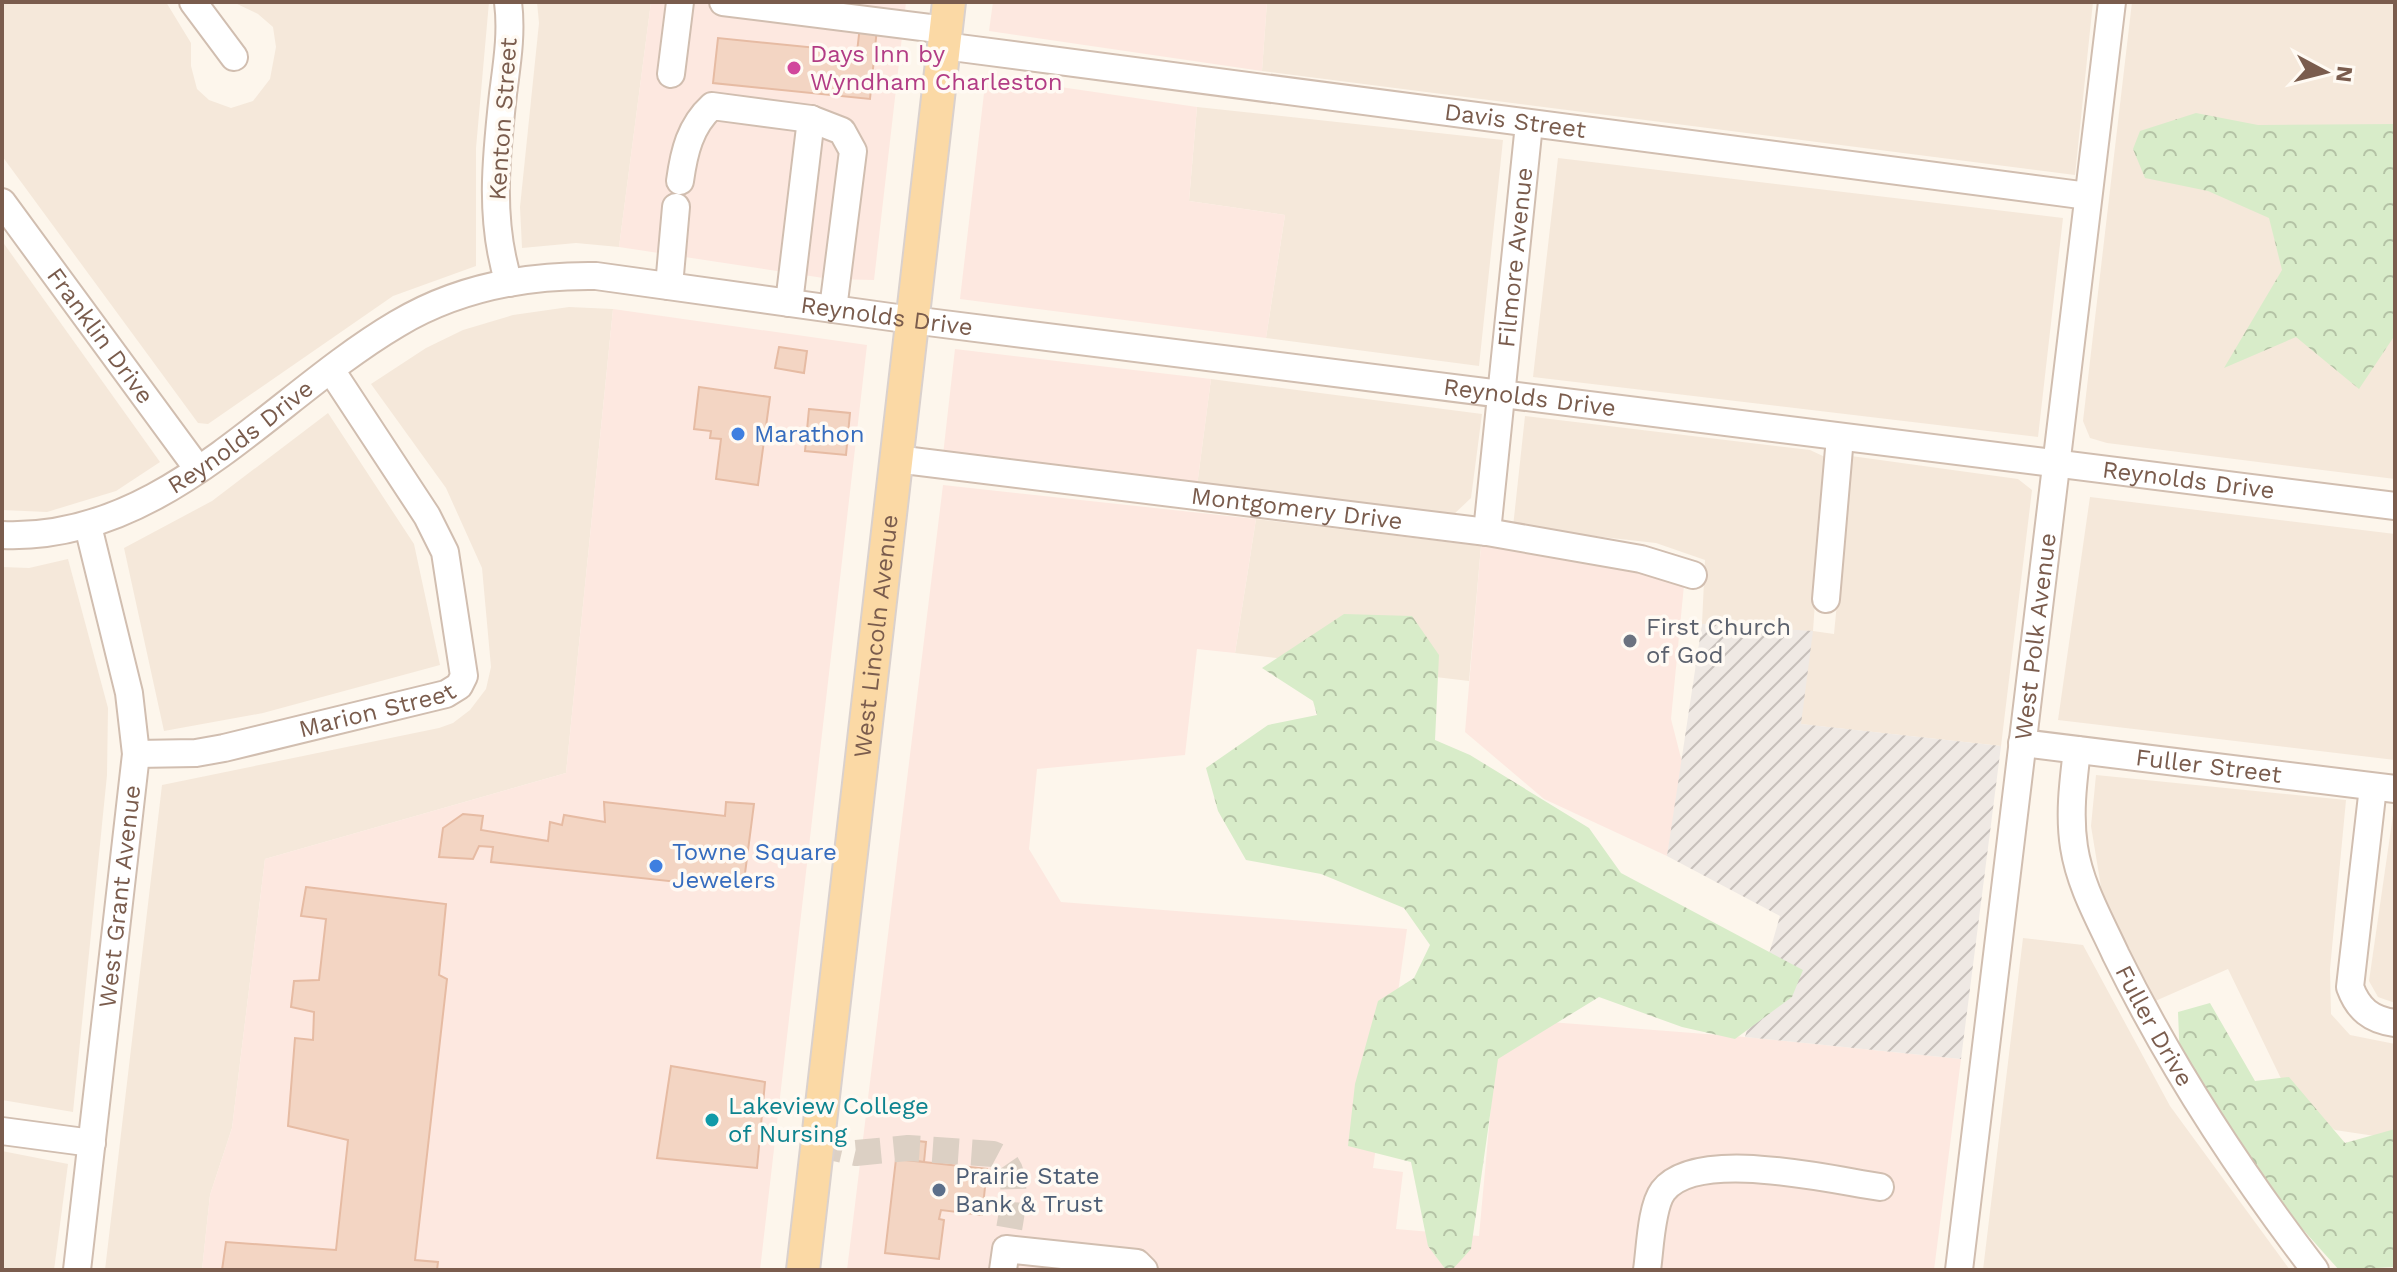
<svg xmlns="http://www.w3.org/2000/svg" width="2397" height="1272" font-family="'Work Sans',sans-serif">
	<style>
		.residential { fill: #f5e8da }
		.commercial { fill: #fde8e0 }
		.industrial { fill: url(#industrial-furrows) }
		.forest { fill: url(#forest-crowns) }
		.building { fill: #f3d5c3; stroke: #e6bba3; stroke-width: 2 }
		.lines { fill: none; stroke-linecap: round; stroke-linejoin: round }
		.minor-tunnel { stroke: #dcd0c4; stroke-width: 26; stroke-dasharray: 26 13; stroke-linecap: butt }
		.minor-casing { stroke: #d1beb0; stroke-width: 30 }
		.major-casing { stroke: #dad1cd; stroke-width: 36 }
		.minor { stroke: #fff; stroke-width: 26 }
		.major { stroke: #fbd9a5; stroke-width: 32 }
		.hotel-dot { fill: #d1479c; stroke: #fffaf3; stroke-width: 3 }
		.shop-dot { fill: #3f7fe0; stroke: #fffaf3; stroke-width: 3 }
		.worship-dot { fill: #6b7280; stroke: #fffaf3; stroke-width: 3 }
		.culture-dot { fill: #0f9aa8; stroke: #fffaf3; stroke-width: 3 }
		.service-dot { fill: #5c6f8a; stroke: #fffaf3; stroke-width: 3 }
		.labels { text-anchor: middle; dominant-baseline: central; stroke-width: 7; stroke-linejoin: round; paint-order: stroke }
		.hotel-label { font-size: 24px; fill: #b23c85; stroke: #fffaf3; text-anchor: start }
		.street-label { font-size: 24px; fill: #7a5c4d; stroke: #fffaf3 }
		.shop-label { font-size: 24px; fill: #366cbe; stroke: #fffaf3; text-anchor: start }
		.worship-label { font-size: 24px; fill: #5b616d; stroke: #fffaf3; text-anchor: start }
		.culture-label { font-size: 24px; fill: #0d838f; stroke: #fffaf3; text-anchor: start }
		.service-label { font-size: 24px; fill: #4e5e75; stroke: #fffaf3; text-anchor: start }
	</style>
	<defs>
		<pattern id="industrial-furrows" width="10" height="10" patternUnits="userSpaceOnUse" patternTransform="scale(2)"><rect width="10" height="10" fill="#efe9e4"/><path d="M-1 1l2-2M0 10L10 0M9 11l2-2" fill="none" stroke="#c7c0bb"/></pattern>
		<pattern id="forest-crowns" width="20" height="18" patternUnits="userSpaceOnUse" patternTransform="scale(2)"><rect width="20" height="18" fill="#d8ecc9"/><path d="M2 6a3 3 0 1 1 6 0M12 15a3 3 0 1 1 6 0" fill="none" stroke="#b4c2a5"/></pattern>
	</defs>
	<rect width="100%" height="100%" fill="#fdf6ec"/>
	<g class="residential">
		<path d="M2,2H166L191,43V66L197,89L209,100L231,108L253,101L270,79L276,47L273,27L258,14L233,2H489L476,148V266L393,296L208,424L198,423L2,156Z"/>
		<path d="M537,2H651L619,247L576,243L522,248L520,207L539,23Z"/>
		<path d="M1267,2H2093L2075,175L1262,71Z"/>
		<path d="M2132,2H2395V479L2107,443L2090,438L2083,421Z"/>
		<path d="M1197,107L1503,140L1479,366L1266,338L1285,215L1189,201Z"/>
		<path d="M1558,158L2063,218L2038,437L1533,377Z"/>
		<path d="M2,241L160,462L116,491L47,512L2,510Z"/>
		<path d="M569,307L613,309L566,773L265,859L232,1128L210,1195L202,1270H105L162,785L439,728L453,723L470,710L486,689L491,667L482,568L446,488L371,384L426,348L463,330L513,315Z"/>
		<path d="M1211,379L1482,414L1471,498L1452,516L1197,486Z"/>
		<path d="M328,413L414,544L440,665L263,713L164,731L124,548L212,501Z"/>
		<path d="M1525,416L1810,450L1825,457L1813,631L1834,634L1851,456L2018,479L2032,490L2001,746L1800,724L1749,628L1702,624L1705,560L1656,543L1513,527Z"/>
		<path d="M2090,497L2395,534V760L2058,720Z"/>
		<path d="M1256,519L1481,546L1469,681L1235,653Z"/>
		<path d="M68,559L108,708L107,775L73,1112L2,1100V567L29,568Z"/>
		<path d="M2096,775L2346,800L2330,969L2331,1014L2350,1035L2395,1044V1139L2335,1130L2289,1095L2228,969L2153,1002L2102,893L2091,826Z"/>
		<path d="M2393,815H2395V1003L2378,997L2369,981Z"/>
		<path d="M2023,938L2083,945L2170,1106L2290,1270H1983Z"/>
		<path d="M2,1151L68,1164L54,1270H2Z"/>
	</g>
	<g class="commercial">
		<path d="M651,2H906L874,280L830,279L619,247Z"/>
		<path d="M993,2H1267L1262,71L989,31Z"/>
		<path d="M986,76L1197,107L1189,201L1285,215L1266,338L960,299Z"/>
		<path d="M613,309L867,345L760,1270H202L210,1195L232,1128L265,859L566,773Z"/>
		<path d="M955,349L1211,379L1197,486L943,455Z"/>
		<path d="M943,485L1256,519L1235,653L1197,649L1185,755L1037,769L1029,849L1061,902L1407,929L1373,1168L1403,1172L1396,1229L1479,1236L1499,1018L1745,1037L1961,1059L1934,1270H847Z"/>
		<path d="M1481,546L1645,568L1684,585L1671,719L1683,766L1667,856L1544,799L1465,732Z"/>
	</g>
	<path class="industrial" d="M1702,624L1813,631L1801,724L2001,746L1961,1059L1745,1037L1780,916L1667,856Z"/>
	<g class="forest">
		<path d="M2196,113L2258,125L2395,124V335L2359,389L2296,337L2224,368L2282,270L2269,218L2208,191L2145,178L2133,149L2140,131Z"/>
		<path d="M1344,614L1412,616L1439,655L1435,740L1470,755L1589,828L1621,873L1803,970L1792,997L1735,1039L1682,1027L1599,997L1498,1059L1471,1249L1452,1270H1446L1428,1246L1411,1162L1348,1146L1355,1084L1378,1001L1414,978L1430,945L1404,908L1321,874L1246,860L1218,811L1206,768L1268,725L1317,715L1313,701L1262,668Z"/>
		<path d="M2210,1003L2255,1081L2289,1077L2345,1143L2395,1129V1267L2339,1270L2259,1180L2180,1062L2178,1012Z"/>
	</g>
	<g class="building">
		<path d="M860,26L877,28L870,99L713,83L718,38L857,52Z"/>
		<path d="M779,347L807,351L804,373L775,368Z"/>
		<path d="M699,387L770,397L758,485L716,479L721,439L710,438L711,431L694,429Z"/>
		<path d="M809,409L850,413L846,455L805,451Z"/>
		<path d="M604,802L725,816L726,802L754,804L743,889L491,862L493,847L479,846L473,859L439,857L443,828L463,814L483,816L481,830L548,841L550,822L562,825L564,815L605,822Z"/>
		<path d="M306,887L446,904L439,975L447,979L415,1260L438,1262L437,1270H222L226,1242L336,1250L348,1140L288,1126L295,1038L313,1040L314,1012L291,1007L294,981L319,980L326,919L301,916Z"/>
		<path d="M671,1066L765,1082L757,1168L657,1158Z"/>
		<path d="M909,1140L926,1142L924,1162L906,1160Z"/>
		<path d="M896,1159L987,1169L982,1215L941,1210L939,1219L944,1220L939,1259L885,1253Z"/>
	</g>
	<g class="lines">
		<path class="minor-tunnel" d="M817,1144L856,1153L908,1148L993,1154C1027,1166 1009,1220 1006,1249"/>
		<g class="minor-casing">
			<g id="minor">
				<path d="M193,2L234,57"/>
				<path d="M508,2C512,33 507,63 503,94C496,157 489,221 509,283"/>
				<path d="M723,2L946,30"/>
				<path id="s1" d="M944,46L2088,196"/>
				<path d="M671,74L680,2"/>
				<path d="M680,181C684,152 690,126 712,106L811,119L842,131L853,151L833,309"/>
				<path id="s2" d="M2,202L198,469"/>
				<path d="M669,286L676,207"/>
				<path d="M789,303L811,119"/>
				<path id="s3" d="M896,459L1487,532L1641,559L1693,575"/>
				<path id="s4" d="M1487,532L1529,124"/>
				<path id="s5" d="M2,535C163,542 270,399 397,324C457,288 526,275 596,276L912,320L2395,506"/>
				<path d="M1826,599L1840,437"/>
				<path id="s6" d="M2022,743L2395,789"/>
				<path id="s7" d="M2077,750C2073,783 2069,815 2074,847C2080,886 2100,920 2116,955C2171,1067 2239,1171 2315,1270"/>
				<path id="s8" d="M136,754L196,753L224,748L446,694L459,686L464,676L445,552L427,516L331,370"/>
				<path d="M2373,787L2350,987C2358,1009 2371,1020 2395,1023"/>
				<path d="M2,1131L92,1143"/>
				<path id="s9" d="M77,1270L136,754L129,693L88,526"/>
				<path d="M1003,1270L1006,1249L1137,1263L1144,1270"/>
				<path d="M1647,1270C1650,1250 1651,1207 1663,1191C1697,1147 1831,1180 1880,1187"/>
				<path id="s10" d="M1959,1270L2112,2"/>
			</g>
		</g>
		<g class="major-casing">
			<g id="major">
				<path id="s11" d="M803,1270L949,2"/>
			</g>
		</g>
		<use href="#minor" class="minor"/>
		<use href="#major" class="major"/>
	</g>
	<circle class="hotel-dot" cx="794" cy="68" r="8"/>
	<g class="shop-dot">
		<circle cx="738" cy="434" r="8"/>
		<circle cx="656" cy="866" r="8"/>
	</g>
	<circle class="worship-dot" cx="1630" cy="641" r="8"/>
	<circle class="culture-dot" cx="712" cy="1120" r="8"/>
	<circle class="service-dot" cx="939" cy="1190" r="8"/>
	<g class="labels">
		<g class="hotel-label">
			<text x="810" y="54">Days Inn by<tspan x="810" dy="28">Wyndham Charleston</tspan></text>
		</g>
		<g class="street-label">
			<text transform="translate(503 119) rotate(-86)">Kenton Street</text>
			<text stroke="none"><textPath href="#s1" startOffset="576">Davis Street</textPath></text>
			<text stroke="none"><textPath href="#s4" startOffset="276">Filmore Avenue</textPath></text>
			<text stroke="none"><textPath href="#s5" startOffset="958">Reynolds Drive</textPath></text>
			<text stroke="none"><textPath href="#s2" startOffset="166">Franklin Drive</textPath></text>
			<text stroke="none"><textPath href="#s5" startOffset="1606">Reynolds Drive</textPath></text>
			<text stroke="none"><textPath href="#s5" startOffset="264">Reynolds Drive</textPath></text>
			<text stroke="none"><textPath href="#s5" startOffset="2270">Reynolds Drive</textPath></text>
			<text stroke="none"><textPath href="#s3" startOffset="404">Montgomery Drive</textPath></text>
			<text stroke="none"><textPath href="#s11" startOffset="638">West Lincoln Avenue</textPath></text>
			<text stroke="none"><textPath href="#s10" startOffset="638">West Polk Avenue</textPath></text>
			<text stroke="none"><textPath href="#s8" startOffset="246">Marion Street</textPath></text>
			<text stroke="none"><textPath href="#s6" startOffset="188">Fuller Street</textPath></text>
			<text stroke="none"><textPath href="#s9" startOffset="376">West Grant Avenue</textPath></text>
			<text stroke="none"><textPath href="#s7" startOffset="294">Fuller Drive</textPath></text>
		</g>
		<g class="shop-label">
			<text x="754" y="434">Marathon</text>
			<text x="672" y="852">Towne Square<tspan x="672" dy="28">Jewelers</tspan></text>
		</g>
		<g class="worship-label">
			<text x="1646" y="627">First Church<tspan x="1646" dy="28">of God</tspan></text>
		</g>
		<g class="culture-label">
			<text x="728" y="1106">Lakeview College<tspan x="728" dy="28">of Nursing</tspan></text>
		</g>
		<g class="service-label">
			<text x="955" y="1176">Prairie State<tspan x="955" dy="28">Bank &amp; Trust</tspan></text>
		</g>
	</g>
	<rect width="2397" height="1272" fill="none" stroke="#7a5c4d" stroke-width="8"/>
	<g transform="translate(2325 72) rotate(97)" stroke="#fffaf3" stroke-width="6" paint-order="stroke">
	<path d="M0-6L14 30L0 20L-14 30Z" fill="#7a5c4d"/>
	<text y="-12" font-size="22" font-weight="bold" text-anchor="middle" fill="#7a5c4d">N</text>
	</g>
</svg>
